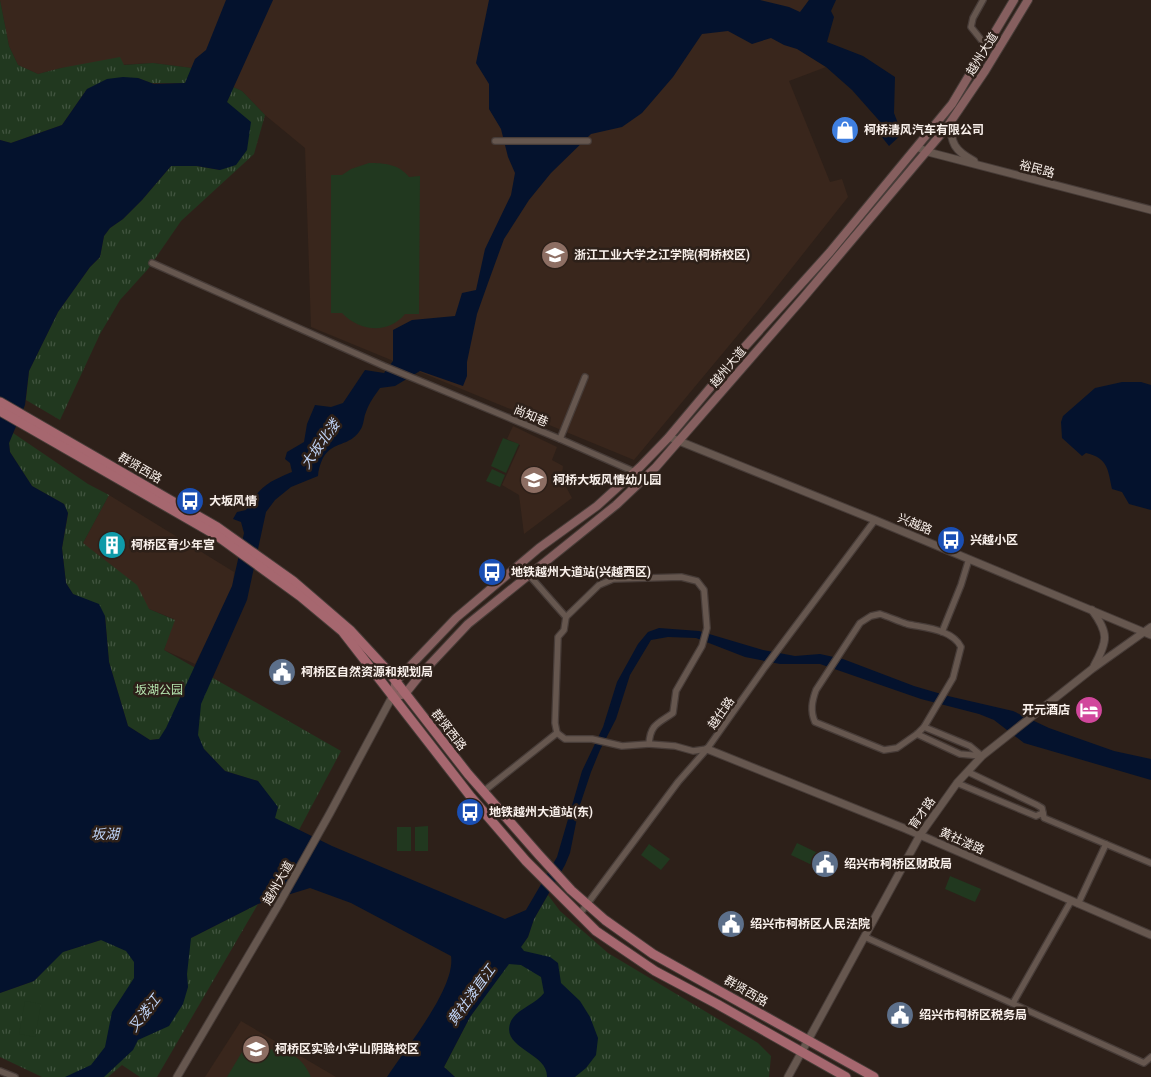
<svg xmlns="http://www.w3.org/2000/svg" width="1151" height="1077" font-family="'Roboto Condensed','Noto Sans SC',sans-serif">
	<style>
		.built { fill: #39261c }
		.grass { fill: url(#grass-tufts) }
		.pitch { fill: #21381f }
		.water { fill: #04122d }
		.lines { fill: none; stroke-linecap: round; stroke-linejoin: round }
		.minor-casing { stroke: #473c38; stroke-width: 8 }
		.tertiary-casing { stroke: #473c38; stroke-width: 9 }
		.secondary-casing { stroke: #473c38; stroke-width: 10 }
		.primary-casing { stroke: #473c38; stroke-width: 11 }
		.minor { stroke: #66574f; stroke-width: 5.5 }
		.tertiary { stroke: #66574f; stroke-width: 7 }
		.secondary { stroke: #865f5f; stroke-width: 8 }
		.primary { stroke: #a6676f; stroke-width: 9 }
		.labels { text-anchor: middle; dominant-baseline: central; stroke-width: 5; stroke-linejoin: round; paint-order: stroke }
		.street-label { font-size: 12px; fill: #f9f0eb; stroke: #2d2019 }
		.poi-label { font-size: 12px; font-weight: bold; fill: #f9f0eb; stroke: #2d2019; text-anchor: start }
		.park-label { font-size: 12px; fill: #b6e6b0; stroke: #2d2019 }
		.water-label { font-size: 14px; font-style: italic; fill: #bfd3f6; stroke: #2d2019 }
	</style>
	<defs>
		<pattern id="grass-tufts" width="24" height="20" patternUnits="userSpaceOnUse" patternTransform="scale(1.25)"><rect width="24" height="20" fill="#21381f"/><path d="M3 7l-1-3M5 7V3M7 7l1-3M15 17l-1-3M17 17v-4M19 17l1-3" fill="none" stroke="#425540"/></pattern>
	</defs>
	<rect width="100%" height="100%" fill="#2d2019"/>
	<g class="built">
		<path d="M0,0H809L801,13L797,48L826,67L789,81L830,182L842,179L848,197L757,312L634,460L311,327L305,148L265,115L242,91L192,68L153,63L61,68L38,74L18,65L9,46Z"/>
		<path d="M513,426L557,447L552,460L563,466L562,475L565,485L572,498L524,534L519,495L502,485L520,445L507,439Z"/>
		<path d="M109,495L234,572L233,586L228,598L195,664L164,650L174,619L149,609L83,543Z"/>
		<path d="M241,1021L336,1077H205Z"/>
	</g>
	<g class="grass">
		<path d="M0,0L9,46L18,65L38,74L61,68L120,57L124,65L153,63L192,68L242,91L265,115L254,154L181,221L148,269L120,300L100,334L60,420L26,400L29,371L58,312L90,267L100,257L104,236L110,228L123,219L142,200L171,166H197L220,170L227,102L231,93L190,74L185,83H151L138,78L87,89L62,125L11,143L0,140Z"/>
		<path d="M13,433L88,484L109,495L83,543L137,585L149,609L175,620L164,650L341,751L299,830L274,818L258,781L225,771L204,749L159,739L150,740L128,726L109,662L105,616L73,594L66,583L62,548L68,514L64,504L32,486L10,452L9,443Z"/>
		<path d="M548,895L560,911L608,953L758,1043L771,1056L769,1077H455L444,1067L470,1017L528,937L534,919Z"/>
		<path d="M258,904L157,1077H140L122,1065L108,1077H42L0,1057V993L34,981L62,952L101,940L191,938Z"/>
	</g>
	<g class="pitch">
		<path d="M369,163C384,163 399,164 409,177L420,176L419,314H405C388,335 359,331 342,313H331V175H342L351,169Z"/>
		<path d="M503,438L519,444L506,473L491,466Z"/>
		<path d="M492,469L505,475L500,487L486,481Z"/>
		<path d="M428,826V851H415V827Z"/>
		<rect x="397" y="827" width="14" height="24"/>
		<path d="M797,843L820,854L814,866L791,855Z"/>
		<path d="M649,844L670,859L661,870L641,855Z"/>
		<path d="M950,876L981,889L975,902L945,889Z"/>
		<path d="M25,1001L41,1004L35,1037L19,1034Z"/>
		<path d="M245,1047L254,1052C278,1045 301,1052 311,1077H227Z"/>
	</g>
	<g class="water">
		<path d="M226,0H273L227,102L251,122L247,150L236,165L220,170L197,166H171L142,200L123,219L110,228L104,236L100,257L90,267L58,312L29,371L25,405L9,443L10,452L32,486L64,504L68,513L62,548L66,583L73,594L99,604L105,616L109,662L128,726L150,740L159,739L166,728L232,586L244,533L241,522L233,519L237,512L246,510C261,486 266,483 292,472L290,463L285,459L287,452L304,442L307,424L315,405L331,407L343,403L365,370L384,373L393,361V330L412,320L455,316L462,293L476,290L485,249L511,195L515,173L508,157L501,129L489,109V84L476,63L489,0H760L789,7L800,12L809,0H836L831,11L834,17L827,42L863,56L895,77L894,113L902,134L889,146L881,136L883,125L852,90L826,67L797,49L784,45L771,38L752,44L728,31L702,34L673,77L642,113L622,127L591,134L551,173L529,200L504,239L488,283L477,314L467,362V376L463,386L420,371L395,386L380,388C375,395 369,403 366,412C364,416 364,422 362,427C349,453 324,434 318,476L291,487L275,500L266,512L247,600L201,704L198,735L204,749L225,771L258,781L278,807L275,818L332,846L505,919L526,910L557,857L582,771L603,727L617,682L638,644L648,632L659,628L699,631L763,650L795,656L820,654L843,659L914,686L948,696L1013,711L1049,728L1114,751L1151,759V780L1024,743L994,720L979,714L921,699L820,664H780L745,657L696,638L668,637L651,640L630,675L616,719L600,750L591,772L579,808L570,853L565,865L534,919L528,937L521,947L524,951L550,957L558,963L561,983L580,1001L590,1017L598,1038L596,1055L586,1068L575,1077H547C548,1052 499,1049 511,1021C517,1009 536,1004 544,993L541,977L521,965L509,964L470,1017L444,1067L455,1077H387C405,1049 456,988 451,956L351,903L310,888L258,904L191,938L187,974L188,987L183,1004L169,1026L138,1040L133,1050L104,1077H65L91,1065L105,1047L112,1012L134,978V962L126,951L101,940L63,952L34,981L0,993V140L11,143L62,125L87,89L107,79L123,77L138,78L154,84L185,83L195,59L206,50Z"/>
		<path d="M1122,382H1141L1151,385V510L1129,504L1122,492L1112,489C1108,470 1108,458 1086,453L1082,456L1062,438L1061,422L1063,416L1095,388Z"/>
	</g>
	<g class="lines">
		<g class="minor-casing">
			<g id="minor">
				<path d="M983,0L973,18L971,27L987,47"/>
				<path d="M495,141H588"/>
				<path d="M152,263L384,366L560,439L635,472"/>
				<path d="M560,439L585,377"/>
				<path d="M529,575L566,617"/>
				<path d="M681,577L697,581L704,590L707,628L702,646L676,691L673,713C659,723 650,724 649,744L622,746L592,739H565L557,733L555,723L558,637L564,630L566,617L599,585L613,579Z"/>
				<path d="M880,614C889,617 898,621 907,624C925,628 952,629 961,647L953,678L924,727L917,734L897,748L884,750L815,722C810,711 812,701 816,690L860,623L871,616Z"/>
				<path d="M942,632L961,585L969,559"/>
				<path d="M917,734L960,754L982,756L970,746L924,727"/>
				<path d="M649,744L675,746L693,751L707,749"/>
				<path d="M957,783L1036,816L1043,813L1042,808L1037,805L968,772"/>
				<path d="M484,791L557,733"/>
				<path d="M1043,813L1044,818L1151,863"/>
				<path d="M1078,904L1106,844"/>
				<path d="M579,915L678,782L707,749L765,667L875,520"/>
				<path d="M865,937L1144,1063L1151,1057"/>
				<path d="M1013,1003L1071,901"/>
				<path d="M0,1071L15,1077"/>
			</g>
		</g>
		<g class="tertiary-casing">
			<g id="tertiary">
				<path d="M951,122C950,143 955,151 974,161"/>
				<path d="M917,147L928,152L1151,210"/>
				<path d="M669,437L875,520L1151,635"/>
				<path d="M1092,610C1109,633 1108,641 1094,666"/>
				<path d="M707,749L906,829L1151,935"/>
				<path d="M177,1077L279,904L330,813L392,697"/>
				<path d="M788,1077L920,835L957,783L982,756L1092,669L1151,627"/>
			</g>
		</g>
		<g class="secondary-casing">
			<path id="secondary" d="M1014,0L952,104L830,252L741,351L668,438L640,467L597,506L539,548L456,618L396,681L392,697L405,694L421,674L468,624L616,505L656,467L803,298L947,127L985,71L1028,0"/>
		</g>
		<g class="primary-casing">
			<g id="primary">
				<path d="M0,402L217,527L293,581L351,631L387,670L468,774L539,855L571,890L605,920L653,954L874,1077"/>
				<path d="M0,411L216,535L300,596L342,631L471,797L526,861L596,931L655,971L717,1004L846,1077"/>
			</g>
		</g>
		<use href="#minor" class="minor"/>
		<use href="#tertiary" class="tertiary"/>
		<use href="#secondary" class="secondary"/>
		<use href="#primary" class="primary"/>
	</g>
	<defs>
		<g id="shop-disc" transform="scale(1.4375)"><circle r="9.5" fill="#3f7fe0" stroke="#2d2019"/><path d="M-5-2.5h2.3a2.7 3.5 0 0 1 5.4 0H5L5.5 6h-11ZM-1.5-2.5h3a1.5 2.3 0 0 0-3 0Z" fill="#fff"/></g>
		<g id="university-disc" transform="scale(1.4375)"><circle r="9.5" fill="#8d6e63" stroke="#2d2019"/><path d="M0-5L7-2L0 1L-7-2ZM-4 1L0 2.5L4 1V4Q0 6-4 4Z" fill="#fff"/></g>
		<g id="school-disc" transform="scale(1.4375)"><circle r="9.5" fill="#8d6e63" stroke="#2d2019"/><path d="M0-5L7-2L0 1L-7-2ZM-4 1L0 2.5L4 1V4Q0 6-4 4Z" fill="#fff"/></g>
		<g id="bus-disc" transform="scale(1.4375)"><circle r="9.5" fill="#1a4fb4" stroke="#2d2019"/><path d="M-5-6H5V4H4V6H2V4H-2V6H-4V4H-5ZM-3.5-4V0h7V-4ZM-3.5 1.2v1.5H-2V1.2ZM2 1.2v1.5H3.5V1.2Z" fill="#fff"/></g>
		<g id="building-disc" transform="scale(1.4375)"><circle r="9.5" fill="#0f9aa8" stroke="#2d2019"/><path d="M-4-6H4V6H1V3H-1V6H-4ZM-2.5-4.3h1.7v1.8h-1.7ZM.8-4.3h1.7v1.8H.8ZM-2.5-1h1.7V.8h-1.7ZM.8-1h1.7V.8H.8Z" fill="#fff"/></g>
		<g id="civic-disc" transform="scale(1.4375)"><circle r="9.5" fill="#5c6f8a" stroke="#2d2019"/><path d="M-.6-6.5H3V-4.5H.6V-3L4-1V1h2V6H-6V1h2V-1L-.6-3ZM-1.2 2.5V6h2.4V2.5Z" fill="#fff"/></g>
		<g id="hotel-disc" transform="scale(1.4375)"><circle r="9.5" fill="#d1479c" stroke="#2d2019"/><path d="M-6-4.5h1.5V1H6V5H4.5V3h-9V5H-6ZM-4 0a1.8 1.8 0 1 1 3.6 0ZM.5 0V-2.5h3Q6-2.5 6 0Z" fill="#fff"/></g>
	</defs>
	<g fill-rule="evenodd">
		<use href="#shop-disc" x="845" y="130"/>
		<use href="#university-disc" x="555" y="255"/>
		<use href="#school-disc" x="534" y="480"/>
		<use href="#bus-disc" x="190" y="501"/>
		<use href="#bus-disc" x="951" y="540"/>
		<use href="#building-disc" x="112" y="545"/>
		<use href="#bus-disc" x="492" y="572"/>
		<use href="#civic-disc" x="282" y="672"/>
		<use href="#hotel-disc" x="1089" y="710"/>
		<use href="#bus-disc" x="470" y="812"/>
		<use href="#civic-disc" x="825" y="864"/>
		<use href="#civic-disc" x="731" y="924"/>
		<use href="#civic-disc" x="900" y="1015"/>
		<use href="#school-disc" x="256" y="1049"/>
	</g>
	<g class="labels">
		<g class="street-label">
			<text transform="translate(982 54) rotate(-58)">越州大道</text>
			<text transform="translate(1037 169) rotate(15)">裕民路</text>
			<text transform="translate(728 367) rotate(-50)">越州大道</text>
			<text transform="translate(531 416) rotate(23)">尚知巷</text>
			<text transform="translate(140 468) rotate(30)">群贤西路</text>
			<text transform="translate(915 524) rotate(23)">兴越路</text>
			<text transform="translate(721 713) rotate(-55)">越仕路</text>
			<text transform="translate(449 730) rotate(52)">群贤西路</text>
			<text transform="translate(922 813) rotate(-55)">育才路</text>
			<text transform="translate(962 841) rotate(24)">黄社溇路</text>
			<text transform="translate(278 883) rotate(-60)">越州大道</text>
			<text transform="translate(746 991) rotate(30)">群贤西路</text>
		</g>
		<g class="poi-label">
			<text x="864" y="130">柯桥清风汽车有限公司</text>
			<text x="574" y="255">浙江工业大学之江学院(柯桥校区)</text>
			<text x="553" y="480">柯桥大坂风情幼儿园</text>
			<text x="209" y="501">大坂风情</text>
			<text x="970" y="540">兴越小区</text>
			<text x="131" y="545">柯桥区青少年宫</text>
			<text x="511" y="572">地铁越州大道站(兴越西区)</text>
			<text x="301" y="672">柯桥区自然资源和规划局</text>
			<text x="1070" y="710" text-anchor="end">开元酒店</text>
			<text x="489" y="812">地铁越州大道站(东)</text>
			<text x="844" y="864">绍兴市柯桥区财政局</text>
			<text x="750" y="924">绍兴市柯桥区人民法院</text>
			<text x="919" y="1015">绍兴市柯桥区税务局</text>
			<text x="275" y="1049">柯桥区实验小学山阴路校区</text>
		</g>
		<g class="park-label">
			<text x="159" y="690">坂湖公园</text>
		</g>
		<g class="water-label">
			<text transform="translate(320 444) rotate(-55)">大坂北溇</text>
			<text x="105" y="834">坂湖</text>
			<text transform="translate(471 995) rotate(-54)">黄社溇直江</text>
			<text transform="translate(144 1013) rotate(-52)">叉溇江</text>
		</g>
	</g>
</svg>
